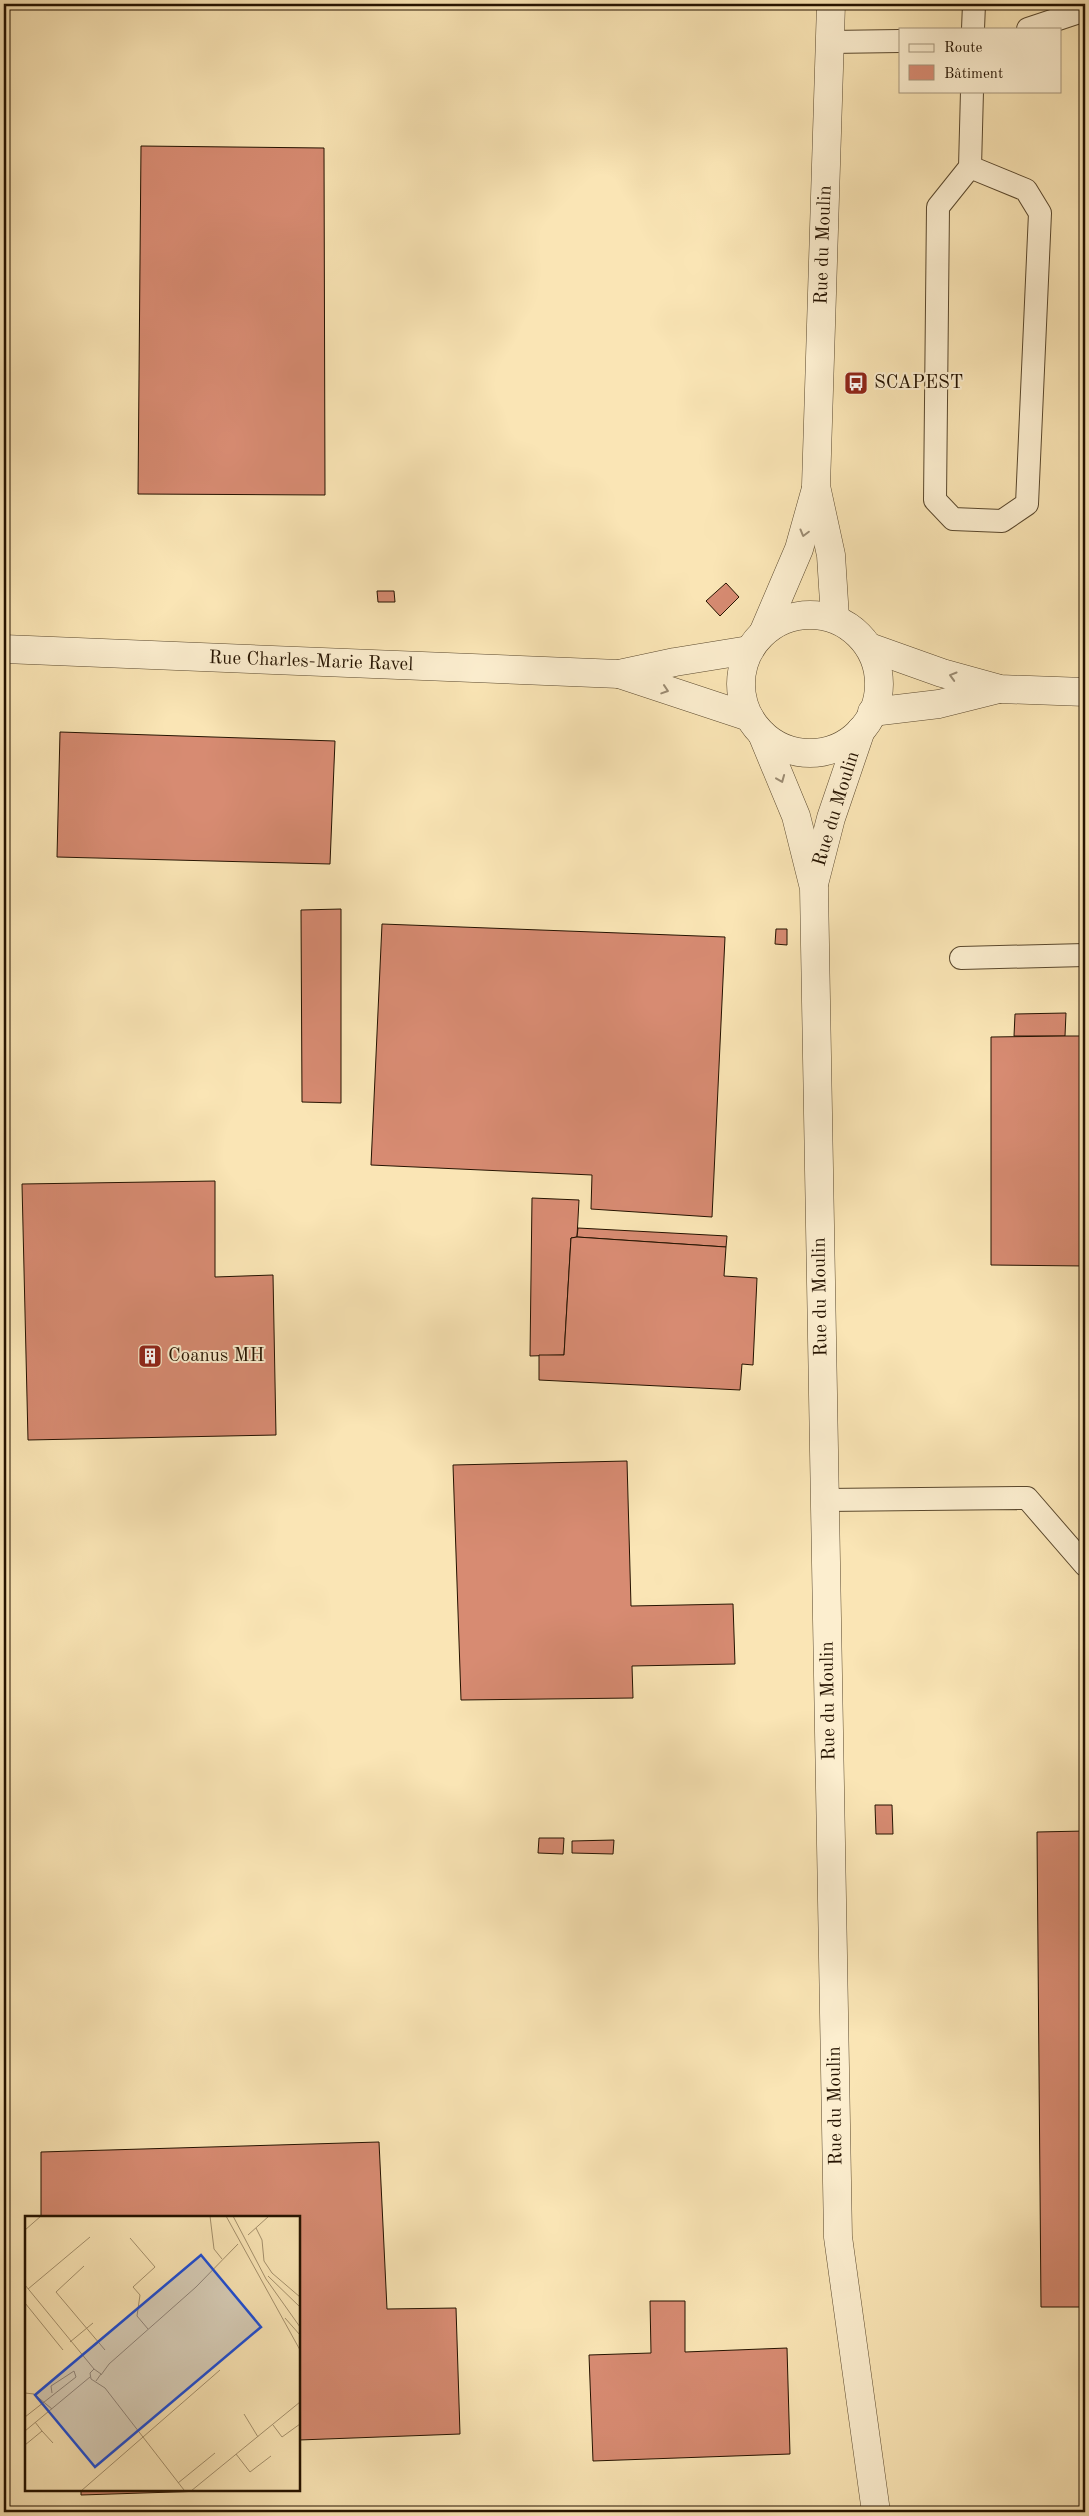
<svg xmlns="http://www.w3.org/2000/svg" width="1089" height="2516" font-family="'Old Standard TT',serif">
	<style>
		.building { fill: #d78b72; stroke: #251300 }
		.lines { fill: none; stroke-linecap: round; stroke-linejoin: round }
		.service-casing { stroke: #5a482d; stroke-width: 24 }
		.minor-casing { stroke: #5a482d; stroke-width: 29 }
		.service { stroke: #fceecf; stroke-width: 22 }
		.minor { stroke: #fceecf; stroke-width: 28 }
		.oneway { stroke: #9b8b72 }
		.labels { text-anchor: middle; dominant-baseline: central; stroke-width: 4; stroke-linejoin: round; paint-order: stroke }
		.street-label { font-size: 19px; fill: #251300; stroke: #fceecf }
		.poi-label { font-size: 19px; fill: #251300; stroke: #fceecf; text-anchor: start }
		.inset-road { fill: none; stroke: #a5916d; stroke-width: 1 }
		.view { fill: #1d4ed8; fill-opacity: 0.15; stroke: #1d4ed8; stroke-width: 2.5 }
		.inset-edge { fill: none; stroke: #251300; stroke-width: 2.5 }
	</style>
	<rect width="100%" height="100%" fill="#fae5b5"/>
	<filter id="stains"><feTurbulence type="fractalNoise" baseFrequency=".004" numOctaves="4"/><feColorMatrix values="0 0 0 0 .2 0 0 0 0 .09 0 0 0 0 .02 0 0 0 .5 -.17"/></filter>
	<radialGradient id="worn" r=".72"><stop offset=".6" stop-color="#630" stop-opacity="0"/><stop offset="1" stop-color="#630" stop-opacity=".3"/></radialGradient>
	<g class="building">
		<path d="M141,146L324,148L325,495L138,494Z"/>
		<path d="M726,583L739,597L720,616L706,601Z"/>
		<path d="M377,591H394L395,602H378Z"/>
		<path d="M60,732L335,741L330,864L57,857Z"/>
		<path d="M341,909V1103L302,1102L301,910Z"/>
		<path d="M382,924L725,937L712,1217L591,1209L592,1175L371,1165Z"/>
		<path d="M776,929H787V945L775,944Z"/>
		<path d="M1066,1013L1065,1036H1014L1015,1014Z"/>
		<path d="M1065,1036H1085V1266L991,1265V1037Z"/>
		<path d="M215,1181V1277L273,1275L276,1435L28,1440L22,1184Z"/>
		<path d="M532,1198L579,1200L577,1237L571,1238L564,1355L530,1356Z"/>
		<path d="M578,1228L727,1236L726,1247L577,1237Z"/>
		<path d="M577,1237L726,1247L724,1276L757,1278L753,1365L742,1364L740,1390L539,1380V1355H564L571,1238Z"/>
		<path d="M627,1461L631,1606L733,1604L735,1664L632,1666L633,1698L461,1700L453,1465Z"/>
		<path d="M875,1805H892L893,1834H876Z"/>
		<path d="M1085,1831V2307H1041L1037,1832Z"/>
		<path d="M539,1838H564L563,1854L538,1853Z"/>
		<path d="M614,1840L613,1854L572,1853V1841Z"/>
		<path d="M379,2142L387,2309L456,2308L460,2434L299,2440V2217H41V2152Z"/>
		<path d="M650,2301H685V2352L787,2348L790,2454L593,2461L589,2355L651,2353Z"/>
		<path d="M81,2490H235L81,2495Z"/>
	</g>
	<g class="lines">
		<g class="service-casing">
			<g id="service">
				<path d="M973,29L974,4"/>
				<path d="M1028,29L1085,10"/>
				<path d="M830,42L900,41"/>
				<path d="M970,167L1026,190L1040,213L1027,504L1002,521L953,519L935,500L938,207L970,167L972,91"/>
				<path d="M961,958L1085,955"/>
				<path d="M825,1500L1027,1498L1085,1565"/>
			</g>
		</g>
		<g class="minor-casing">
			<g id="minor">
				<path d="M831,4L816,486L831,555L835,618"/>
				<circle cx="810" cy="684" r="69"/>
				<path d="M764,631L799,549L815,492"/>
				<path d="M869,647L942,673L1000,689L1085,692"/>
				<path d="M4,649L619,674L675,662L749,650"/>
				<path d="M619,674L749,717"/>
				<path d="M872,712L939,704L999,689"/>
				<path d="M762,734L796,816L814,888L838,2237L876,2512"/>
				<path d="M814,884L831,818L861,730"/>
			</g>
		</g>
		<use href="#service" class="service"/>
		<use href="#minor" class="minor"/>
	</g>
	<defs><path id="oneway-chevron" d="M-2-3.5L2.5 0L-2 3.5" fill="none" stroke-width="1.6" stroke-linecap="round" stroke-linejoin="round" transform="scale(1.25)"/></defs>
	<g class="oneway">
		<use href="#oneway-chevron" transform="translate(804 533) rotate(105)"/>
		<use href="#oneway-chevron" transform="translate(953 676) rotate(-164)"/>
		<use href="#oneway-chevron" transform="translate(665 690) rotate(18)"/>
		<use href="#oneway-chevron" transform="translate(781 779) rotate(68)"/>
	</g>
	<defs>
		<g id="bus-square" transform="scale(1.25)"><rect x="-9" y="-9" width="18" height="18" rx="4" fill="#8f2418" stroke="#fceecf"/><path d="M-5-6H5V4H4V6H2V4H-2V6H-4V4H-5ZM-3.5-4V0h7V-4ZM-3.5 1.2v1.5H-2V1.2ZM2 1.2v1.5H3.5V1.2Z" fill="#fff"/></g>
		<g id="building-square" transform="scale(1.25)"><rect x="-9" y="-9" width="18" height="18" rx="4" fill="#8f2418" stroke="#fceecf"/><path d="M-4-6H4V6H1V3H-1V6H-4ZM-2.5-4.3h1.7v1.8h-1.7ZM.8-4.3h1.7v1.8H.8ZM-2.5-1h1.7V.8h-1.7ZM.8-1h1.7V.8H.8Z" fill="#fff"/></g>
	</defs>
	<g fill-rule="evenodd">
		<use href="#bus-square" x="856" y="383"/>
		<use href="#building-square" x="150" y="1356"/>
	</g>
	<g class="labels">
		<g class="street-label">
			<text transform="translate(824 245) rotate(-88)">Rue du Moulin</text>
			<text transform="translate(311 662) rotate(2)">Rue Charles-Marie Ravel</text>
			<text transform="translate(837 809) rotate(-73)">Rue du Moulin</text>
			<text transform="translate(821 1297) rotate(-91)">Rue du Moulin</text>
			<text transform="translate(829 1701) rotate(-91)">Rue du Moulin</text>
			<text transform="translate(836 2106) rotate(-91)">Rue du Moulin</text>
		</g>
		<g class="poi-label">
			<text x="874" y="383">SCAPEST</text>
			<text x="168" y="1356">Coanus MH</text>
		</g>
	</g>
	<g transform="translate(25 2216)">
		<rect width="275" height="275" fill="#fae5b5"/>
		<path class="inset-road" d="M185,0L189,33L197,43M201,0L275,134M208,0L241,63L275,111M231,12L237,24L239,45L247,57L275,81M0,14L16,0M223,19L244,0M105,22L130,51L108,71L115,79L112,100L123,113M59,50L31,76L80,134M243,60L275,91M0,69L69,153M3,73L65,21M0,87L38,134M260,102L275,119M45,126L68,107M76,159L84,148L171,71L213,28M71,165L76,158L69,153L65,157L66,163L80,172L159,274M0,177L9,178L27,193M219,198L233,221M0,201L51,161L49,155L26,170L27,177M248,209L257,221L275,208M0,215L65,161M17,215L28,227M0,229L17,215L10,206M211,238L225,256L246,240M153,267L190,237M56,275L195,154M166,275L275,186"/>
		<path class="view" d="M176,39L236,111L70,251L10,179Z"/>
		<rect width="275" height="275" class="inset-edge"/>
	</g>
	<rect width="1089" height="2516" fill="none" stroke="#fae5b5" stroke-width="20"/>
	<rect x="5" y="5" width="1079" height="2506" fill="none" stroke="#251300" stroke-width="2.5"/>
	<rect x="10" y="10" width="1069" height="2496" fill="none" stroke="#251300"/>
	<rect x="899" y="28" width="162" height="65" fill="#fceecf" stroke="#a6967c"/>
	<rect x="909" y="44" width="25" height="8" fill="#fceecf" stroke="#a6967c"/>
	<text x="944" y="52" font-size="15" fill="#251300">Route</text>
	<rect x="909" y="65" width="25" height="15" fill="#d78b72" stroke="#a6967c"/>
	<text x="944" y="78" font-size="15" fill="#251300">Bâtiment</text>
	<rect width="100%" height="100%" filter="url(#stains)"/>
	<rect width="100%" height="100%" fill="url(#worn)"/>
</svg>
